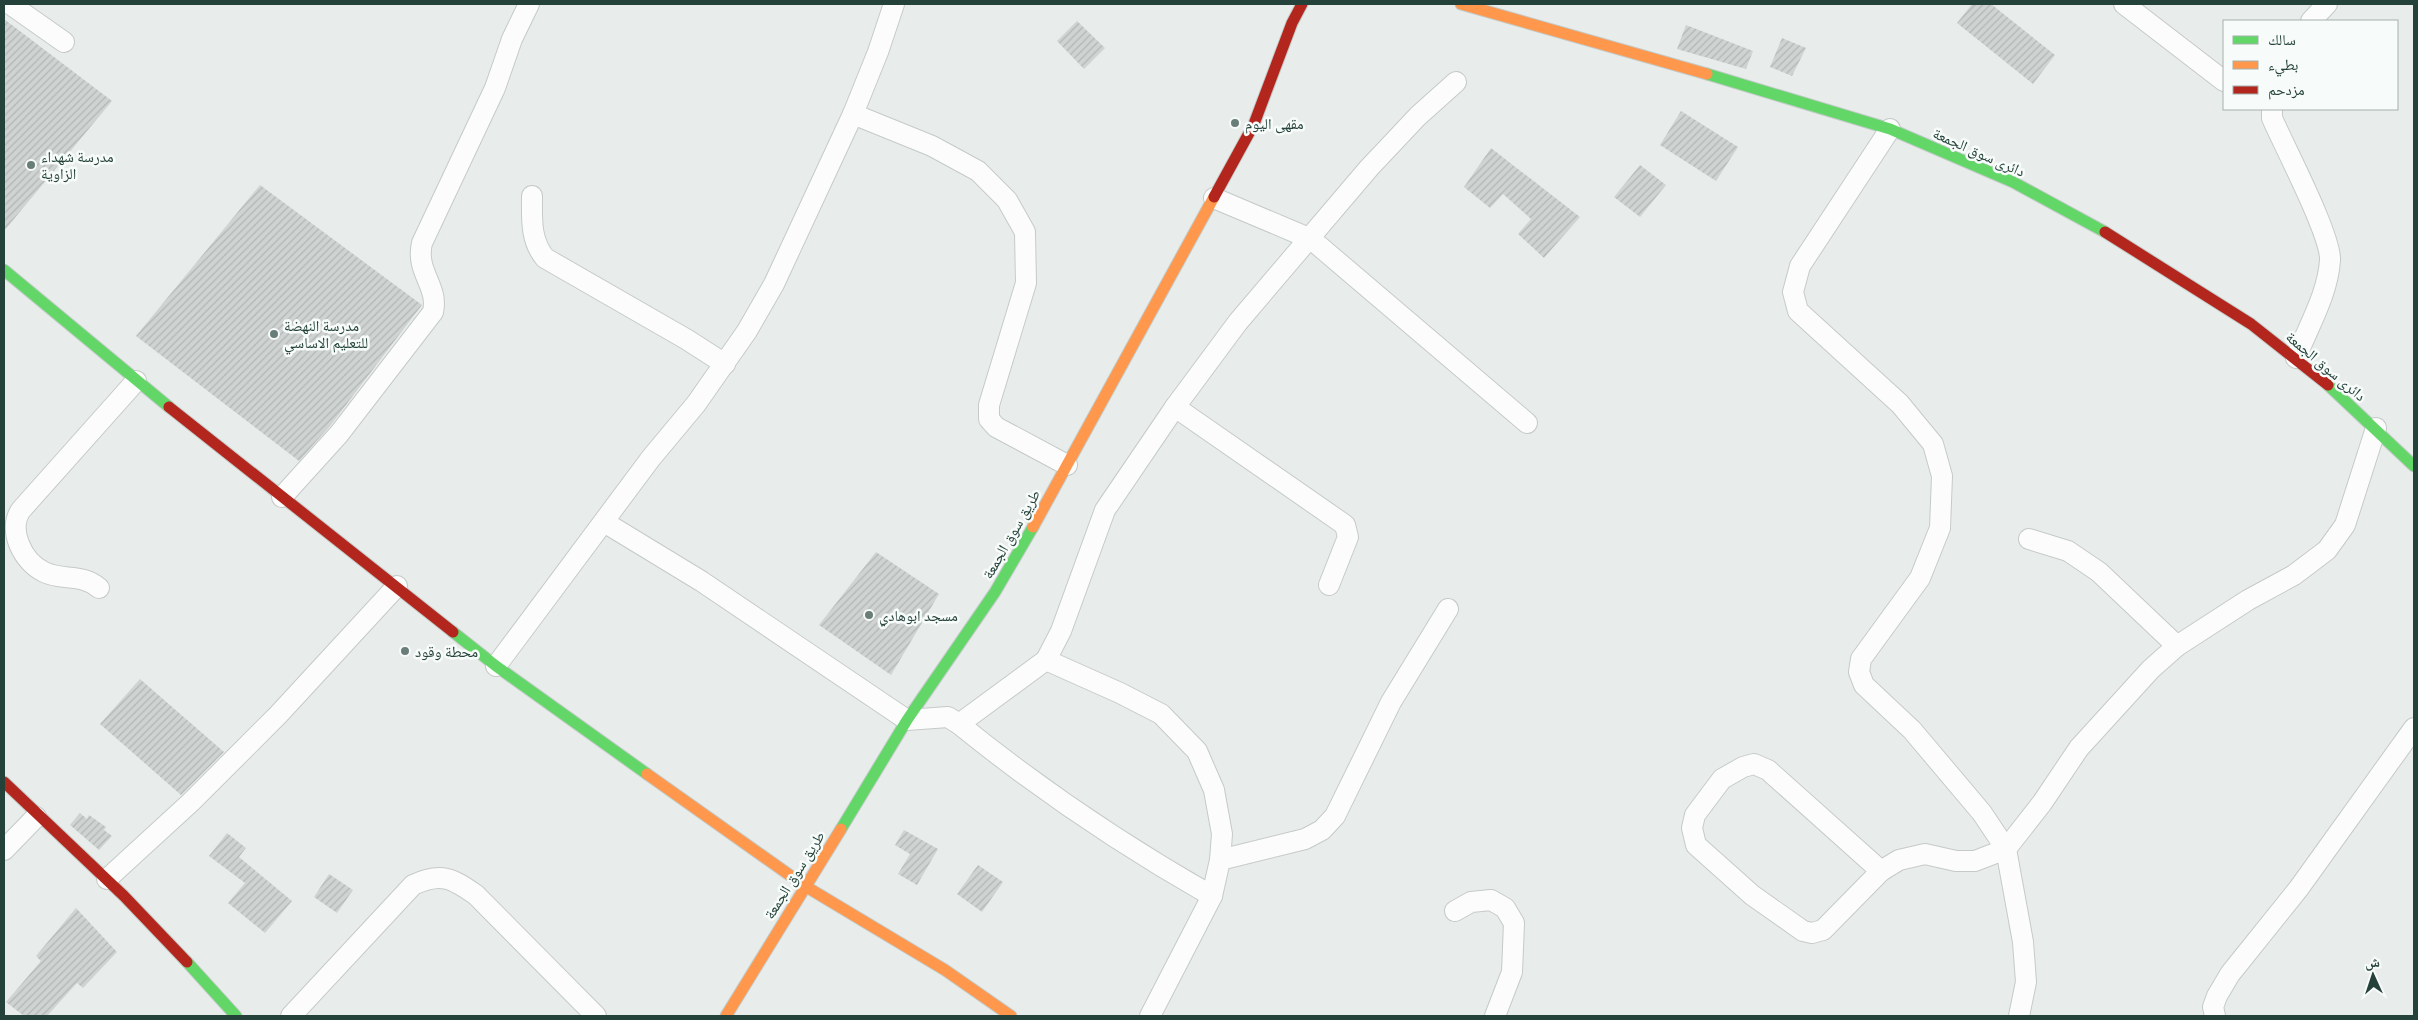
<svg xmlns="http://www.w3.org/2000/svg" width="2418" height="1020" font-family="'Archivo Narrow','Noto Naskh Arabic',sans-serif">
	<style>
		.building { fill: url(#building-hatch) }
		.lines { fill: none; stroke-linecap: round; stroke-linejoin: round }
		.street-casing { stroke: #c5cac8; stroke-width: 22 }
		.fast-casing { stroke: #c3cbc8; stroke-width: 13 }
		.slow-casing { stroke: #c3cbc8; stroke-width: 13 }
		.jam-casing { stroke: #c3cbc8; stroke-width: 13 }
		.street { stroke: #fcfcfc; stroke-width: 20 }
		.fast { stroke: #63d668; stroke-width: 11 }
		.slow { stroke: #ff974d; stroke-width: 11 }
		.jam { stroke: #b3261e; stroke-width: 11 }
		.poi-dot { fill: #697e78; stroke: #f7fbf9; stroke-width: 2 }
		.labels { text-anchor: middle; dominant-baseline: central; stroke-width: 5; stroke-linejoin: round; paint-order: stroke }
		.poi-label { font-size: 15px; fill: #24423a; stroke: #f7fbf9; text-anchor: start }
		.street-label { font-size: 15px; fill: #24423a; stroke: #f7fbf9 }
	</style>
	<defs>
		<pattern id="building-hatch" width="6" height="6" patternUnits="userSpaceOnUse" patternTransform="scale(1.25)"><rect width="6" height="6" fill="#cfd4d2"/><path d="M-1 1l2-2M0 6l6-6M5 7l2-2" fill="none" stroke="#b2b7b5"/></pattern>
	</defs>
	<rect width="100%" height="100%" fill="#e8edeb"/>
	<g class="building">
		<path d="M1972,4H1991L2055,55L2033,84L1957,23Z"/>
		<path d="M4,19L112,101L4,231Z"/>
		<path d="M1077,21L1105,48L1084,69L1057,41Z"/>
		<path d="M1686,25L1753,51L1746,69L1677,49Z"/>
		<path d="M1782,38L1806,48L1792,76L1770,67Z"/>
		<path d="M1681,111L1738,147L1716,181L1660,145Z"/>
		<path d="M1491,148L1580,217L1544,258L1518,234L1531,219L1503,194L1490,208L1464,187Z"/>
		<path d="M1640,165L1666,185L1640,217L1614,197Z"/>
		<path d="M260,185L422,305L330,426L299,461L136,336Z"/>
		<path d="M876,552L939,594L891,675L819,625Z"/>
		<path d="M140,679L224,752L181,795L100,724Z"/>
		<path d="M80,813L87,819L89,815L106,827L104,830L112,836L99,850L70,825Z"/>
		<path d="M904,830L938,849L917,885L898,874L910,854L895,845Z"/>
		<path d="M227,833L246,848L239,857L292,901L265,933L228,903L245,883L209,856Z"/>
		<path d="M978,865L1003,882L982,912L957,894Z"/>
		<path d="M329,874L353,890L337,913L314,897Z"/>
		<path d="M76,908L117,952L83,988L77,983L47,1016H24L6,1002L41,961L36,956Z"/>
	</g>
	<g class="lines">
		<g class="street-casing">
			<g id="street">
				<path d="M10,4L64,42"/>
				<path d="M2124,4L2224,81"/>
				<path d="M2311,21L2327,4"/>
				<path d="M2272,109V118C2284,146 2331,235 2330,260C2328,294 2308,327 2296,358"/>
				<path d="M853,114L932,146L978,171L1007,200L1025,232L1026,283L989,405V419L996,427L1067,465"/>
				<path d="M1890,129L1800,266L1793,292L1798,311L1900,404L1933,444L1942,476L1940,528L1920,578L1861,659L1859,672L1864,685L1912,730L1982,813L2006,849L2023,942L2026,982L2019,1016"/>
				<path d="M532,196C532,218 530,240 545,258L686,339L725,364"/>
				<path d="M1214,198L1311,239L1527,423"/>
				<path d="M1175,407L1345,525L1348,537L1329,585"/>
				<path d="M282,497L339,434L433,312C439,286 415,272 422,243L495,88L512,39L529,4"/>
				<path d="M604,522L701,581L907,720L948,717L959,724L1046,660"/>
				<path d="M2029,539L2068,551L2099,572L2177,646"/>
				<path d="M99,588C82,573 62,581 44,572C23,562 7,530 21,510L136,381"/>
				<path d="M496,666L651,458L696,404L747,331L774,284L853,114L878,52L894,4"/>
				<path d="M959,724C1038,788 1124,846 1212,896"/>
				<path d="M1754,764L1768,770L1881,871L1823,930L1812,933L1803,931L1752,895L1696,845L1692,828L1695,815L1722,779L1743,767Z"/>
				<path d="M4,850L36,817"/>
				<path d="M1220,860L1305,839L1322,830L1335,816L1391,702L1448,609"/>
				<path d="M1881,871L1899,860L1925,854L1956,861H1975L2006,849L2042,803L2079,748L2151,669L2177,646L2248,600L2294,575L2327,550L2345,525L2376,428"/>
				<path d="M107,879L191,802L278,715L397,586"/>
				<path d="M1455,911L1471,902L1491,900L1505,908L1514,923L1512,972L1495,1016"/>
				<path d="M291,1016L413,885C441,872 452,878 476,895L596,1016"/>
				<path d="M1150,1016L1212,896L1220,860L1222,834L1214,790L1197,751L1161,714L1120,693L1046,660L1061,631L1105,510L1175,407L1238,322L1369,168L1418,116L1456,82"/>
				<path d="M2215,1016L2213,1007L2217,996L2230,974L2299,888L2414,728"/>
			</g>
		</g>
		<g class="fast-casing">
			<g id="fast">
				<path d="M1707,74L1890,129L2013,182L2105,232"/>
				<path d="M4,270L169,407"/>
				<path d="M2328,385L2414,466"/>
				<path d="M453,632L496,666L647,774"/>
				<path d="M841,829L907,720L995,592L1033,527"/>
				<path d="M187,962L236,1016"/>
			</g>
		</g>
		<g class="slow-casing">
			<g id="slow">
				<path d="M1461,4L1707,74"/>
				<path d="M1033,527L1214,197"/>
				<path d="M647,774L805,886L945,970L1011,1016"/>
				<path d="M726,1016L841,829"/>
			</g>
		</g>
		<g class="jam-casing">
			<g id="jam">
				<path d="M1214,197L1254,124L1292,23L1302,4"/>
				<path d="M2105,232L2251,324L2328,385"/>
				<path d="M169,407L453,632"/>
				<path d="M4,782L124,896L187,962"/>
			</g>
		</g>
		<use href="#street" class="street"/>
		<use href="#fast" class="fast"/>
		<use href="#slow" class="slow"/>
		<use href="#jam" class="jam"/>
	</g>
	<g class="poi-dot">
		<circle cx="1235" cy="123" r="5"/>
		<circle cx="31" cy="165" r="5"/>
		<circle cx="274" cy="334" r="5"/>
		<circle cx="869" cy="615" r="5"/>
		<circle cx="405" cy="651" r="5"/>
	</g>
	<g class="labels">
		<g class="poi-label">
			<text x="1245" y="123">مقهى اليوم</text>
			<text x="41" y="156">مدرسة شهداء<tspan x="41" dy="17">الزاوية</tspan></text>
			<text x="284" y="325">مدرسة النهضة<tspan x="284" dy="17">للتعليم الاساسي</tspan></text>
			<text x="879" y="615">مسجد ابوهادي</text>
			<text x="415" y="651">محطة وقود</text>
		</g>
		<g class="street-label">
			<text transform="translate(1979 152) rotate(24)">دائرى سوق الجمعة</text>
			<text transform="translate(2326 366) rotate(40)">دائرى سوق الجمعة</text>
			<text transform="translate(1011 534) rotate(-60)">طريق سوق الجمعة</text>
			<text transform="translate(794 875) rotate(-58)">طريق سوق الجمعة</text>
		</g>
	</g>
	<rect width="2418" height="1020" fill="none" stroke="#24423a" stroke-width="10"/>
	<rect x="2223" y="20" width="175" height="90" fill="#f7fbf9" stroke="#a3b1ad"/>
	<rect x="2233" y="36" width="25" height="8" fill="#63d668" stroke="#a3b1ad"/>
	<text x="2268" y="45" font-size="15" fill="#24423a">سالك</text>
	<rect x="2233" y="61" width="25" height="8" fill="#ff974d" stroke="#a3b1ad"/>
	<text x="2268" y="70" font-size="15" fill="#24423a">بطيء</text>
	<rect x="2233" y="86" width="25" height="8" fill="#b3261e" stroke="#a3b1ad"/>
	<text x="2268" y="95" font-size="15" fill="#24423a">مزدحم</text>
	<g transform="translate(2373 975) rotate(357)" stroke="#f7fbf9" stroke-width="4" paint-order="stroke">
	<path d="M0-4L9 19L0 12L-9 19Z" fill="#24423a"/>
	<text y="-8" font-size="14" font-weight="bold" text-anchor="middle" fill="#24423a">ش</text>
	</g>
</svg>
